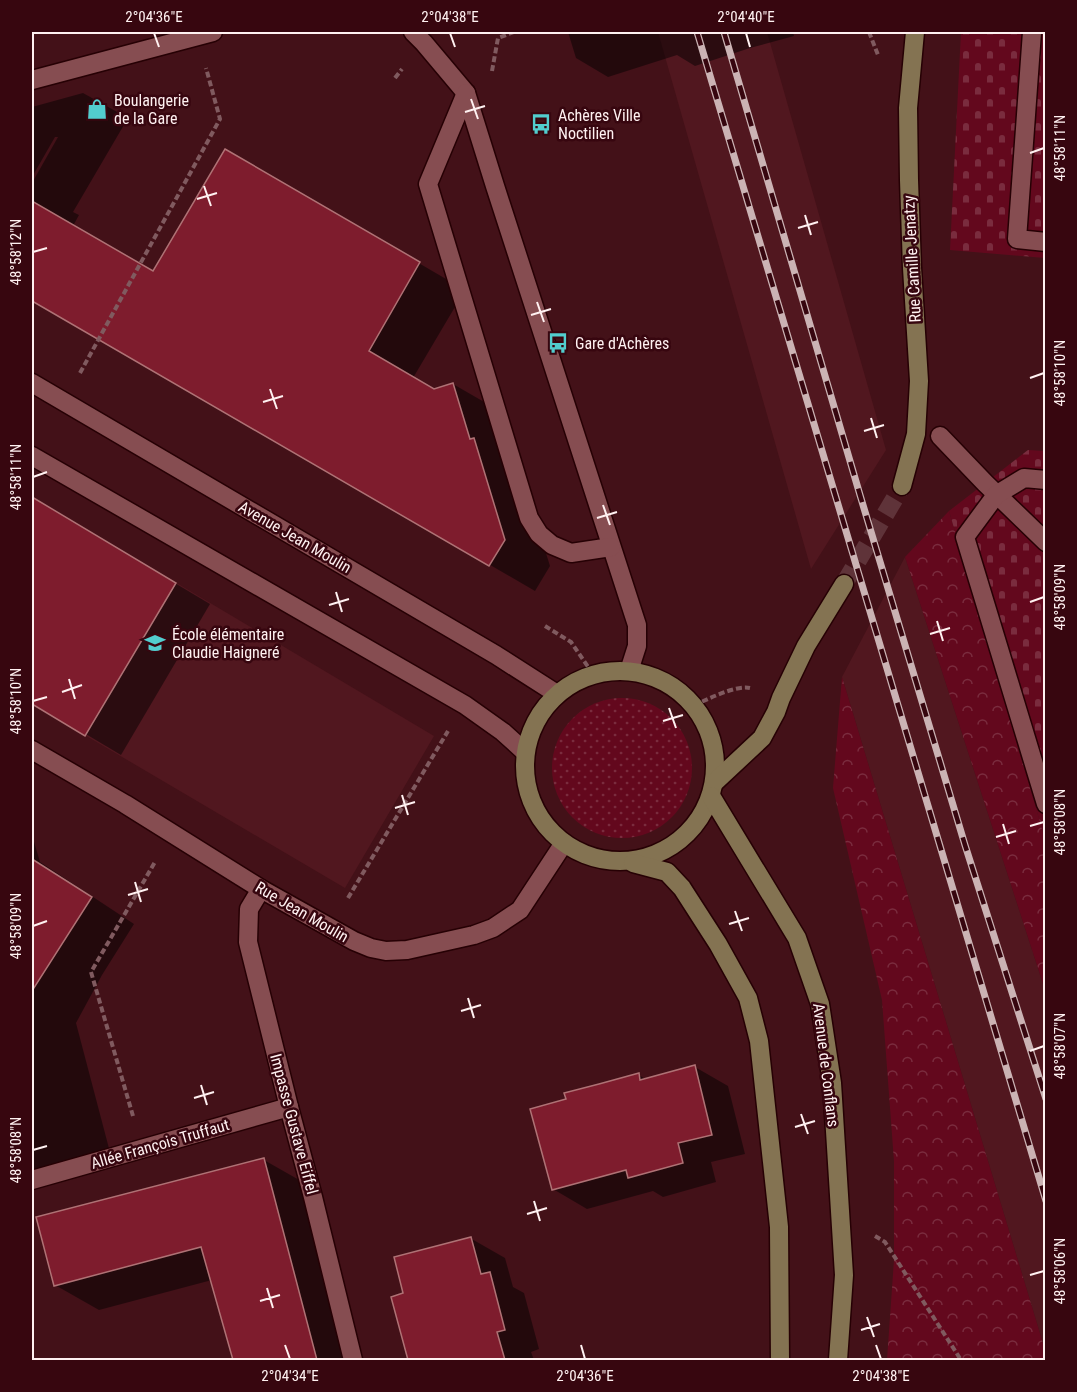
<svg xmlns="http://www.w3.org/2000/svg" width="1077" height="1392" font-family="'Roboto Condensed',sans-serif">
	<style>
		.built { fill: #51171f }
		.grass { fill: url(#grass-dots) }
		.forest { fill: url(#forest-crowns) }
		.cemetery { fill: url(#cemetery-stones) }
		.shadow { fill: #0007 }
		.building { fill: #7e1c2d; stroke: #af7275; stroke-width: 1.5 }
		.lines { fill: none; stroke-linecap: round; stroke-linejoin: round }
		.secondary-tunnel { stroke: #5f3339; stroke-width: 18; stroke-dasharray: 18 9; stroke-linecap: butt }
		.lane-casing { stroke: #260004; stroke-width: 21 }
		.street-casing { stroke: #260004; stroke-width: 21 }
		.secondary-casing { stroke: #260004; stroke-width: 21 }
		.path { stroke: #805a5f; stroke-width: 4; stroke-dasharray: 6 3; stroke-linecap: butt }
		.lane { stroke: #864d51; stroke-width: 18 }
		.street { stroke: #864d51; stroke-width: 18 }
		.secondary { stroke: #847352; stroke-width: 18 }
		.rail-casing { stroke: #cbb3b4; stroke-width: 7 }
		.rail { stroke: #37060f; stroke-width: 4.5; stroke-dasharray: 14; stroke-linecap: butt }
		.ticks { fill: none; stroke: #fff1f1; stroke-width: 2 }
		.labels { text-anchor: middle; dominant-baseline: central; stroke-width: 5; stroke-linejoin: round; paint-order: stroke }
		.poi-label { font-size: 16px; fill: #fff1f1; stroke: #37060f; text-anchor: start }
		.street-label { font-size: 16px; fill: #fff1f1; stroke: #37060f }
		.neatline { fill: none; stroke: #fff1f1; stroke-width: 2 }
		.ticks-label { font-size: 15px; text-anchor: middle; fill: #fff1f1 }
	</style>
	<defs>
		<pattern id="grass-dots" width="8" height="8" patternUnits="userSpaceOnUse" patternTransform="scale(1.5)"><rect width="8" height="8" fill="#63081d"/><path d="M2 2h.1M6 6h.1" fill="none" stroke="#7a2c3e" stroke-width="1.8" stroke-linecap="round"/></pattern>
		<pattern id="forest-crowns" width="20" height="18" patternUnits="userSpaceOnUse" patternTransform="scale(1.5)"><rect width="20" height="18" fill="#63081d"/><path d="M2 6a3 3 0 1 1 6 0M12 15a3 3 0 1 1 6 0" fill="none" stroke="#7a2c3e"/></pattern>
		<pattern id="cemetery-stones" width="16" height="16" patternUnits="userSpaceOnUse" patternTransform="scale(1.5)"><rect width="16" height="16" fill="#63081d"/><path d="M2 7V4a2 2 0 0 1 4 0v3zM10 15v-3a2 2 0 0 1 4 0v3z" fill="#7a2c3e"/></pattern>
	</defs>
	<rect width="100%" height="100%" fill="#431118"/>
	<g class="built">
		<path d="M658,32H767L886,450L811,569Z"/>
		<path d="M32,497L434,736L345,888L32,704Z"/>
		<path d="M905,557L1045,990V1350L842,677Z"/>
	</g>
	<circle class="grass" cx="622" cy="768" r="70"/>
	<g class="forest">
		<path d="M949,511L1045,839V990L905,557Z"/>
		<path d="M842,677L1045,1350V1360H887L894,1260V1161L882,1000L833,788Z"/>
	</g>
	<g class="cemetery">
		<path d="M961,32H1045V258L950,250Z"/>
		<path d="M1028,450L1045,451V839L949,511Z"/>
	</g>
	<g class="shadow">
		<path d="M568,32H793L794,36L750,48L695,66L677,55L608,77L576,58Z"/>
		<path d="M83,93L128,118L73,212L79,215L73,226L153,273L226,151L465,290L413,378L434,390L453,384L498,410L519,466L550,566L535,591L32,299V183L58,137H55L32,177V107Z"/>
		<path d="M32,498L210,604L121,755L32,702Z"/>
		<path d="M32,835L40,862L134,924L102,975L76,1023L111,1156L32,1176Z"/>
		<path d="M695,1067L728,1086L745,1154L711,1162L716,1182L663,1197L653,1191L587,1209L553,1189L567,1100L639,1075L647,1080Z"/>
		<path d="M264,1160L308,1185L354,1360H234L212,1280L99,1310L55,1285Z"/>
		<path d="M470,1238L505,1258L513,1287L524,1293L539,1349L531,1352L534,1360H409L393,1298L405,1294Z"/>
	</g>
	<g class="building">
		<path d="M225,149L420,262L369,351L434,389L453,383L470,439L474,438L505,540L489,566L32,301V201L153,271Z"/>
		<path d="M32,497L176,583L85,736L32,704Z"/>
		<path d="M32,859L92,897L32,991Z"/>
		<path d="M695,1065L712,1135L678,1143L683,1163L628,1178L626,1170L552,1190L530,1109L566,1099L564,1093L599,1084L639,1073L640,1080Z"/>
		<path d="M264,1158L317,1360H233L201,1247L54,1286L36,1217Z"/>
		<path d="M471,1237L481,1274L490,1272L505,1330L497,1332L505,1360H408L391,1297L403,1293L394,1257Z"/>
	</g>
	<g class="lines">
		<path class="secondary-tunnel" d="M844,584L902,486"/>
		<g class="lane-casing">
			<g id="lane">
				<path d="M413,32L424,43L466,93L495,186L637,625V646L629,671"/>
				<path d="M1032,32L1017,239L1046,242"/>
				<path d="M32,80L213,32"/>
				<path d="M466,93L428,184L529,518L539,534L552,545L571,553L611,547"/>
				<path d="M940,436L985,483L1046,542"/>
				<path d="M1046,480L1024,478L996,495L965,537L1046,804"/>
			</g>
		</g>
		<g class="street-casing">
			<g id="street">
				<path d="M32,383L496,655L557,694"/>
				<path d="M32,456L465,705L503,732L525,752"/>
				<path d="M32,750L125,804L261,889L354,941L371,948L386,951L407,950L474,935L493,928L520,910L564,843"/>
				<path d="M261,889L249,909L248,942L289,1107L313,1197L353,1360"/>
				<path d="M32,1180L289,1107"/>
			</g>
		</g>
		<g class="secondary-casing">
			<g id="secondary">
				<path d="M902,486L916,434L919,381L912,268L909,180L908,108L915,32"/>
				<circle cx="620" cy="766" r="95"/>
				<path d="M715,782L762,738L776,712L781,698L806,646L844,584"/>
				<path d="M711,796L797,938L820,1004L832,1083L844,1275L838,1360"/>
				<path d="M633,863L667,872L682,888L718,944L748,998L759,1041L779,1227L780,1360"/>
			</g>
		</g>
		<g class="path">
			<path d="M869,32L878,55"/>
			<path d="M492,71L498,38L514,32"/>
			<path d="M395,78L402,69"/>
			<path d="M80,373L220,119L206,68"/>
			<path d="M545,626L571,642L593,674"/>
			<path d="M694,705C709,699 735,685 750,688"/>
			<path d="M348,898L448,731"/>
			<path d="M133,1116L91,972L155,862"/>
			<path d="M875,1236L885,1242L961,1360"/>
		</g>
		<use href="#lane" class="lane"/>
		<use href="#street" class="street"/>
		<use href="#secondary" class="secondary"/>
		<g class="rail-casing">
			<g id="rail">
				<path d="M697,32L1046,1201"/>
				<path d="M724,32L860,495L965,845L1046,1099"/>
			</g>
		</g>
		<use href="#rail" class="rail"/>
	</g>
	<path class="ticks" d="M154,33L159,47M450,33L455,47M746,33L750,47M471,99L478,119M465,112L485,106M1030,153L1044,148M204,186L211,206M197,199L217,193M805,215L811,235M798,228L818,222M33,252L47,248M537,302L544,322M531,315L551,309M1030,378L1044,373M270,389L277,409M263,402L283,396M871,418L877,438M864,431L884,425M33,477L47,472M603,505L610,525M597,518L617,512M336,592L342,612M1030,602L1044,597M329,605L349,599M937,621L943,641M930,634L950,628M69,679L75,699M62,692L82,685M33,701L47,697M669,708L676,728M663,721L683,715M402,795L408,815M395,808L415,802M1003,824L1009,844M1030,826L1044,822M996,837L1016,831M135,882L141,902M128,895L148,889M735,911L742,931M729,924L749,918M33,926L47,921M468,998L474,1018M461,1011L481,1005M1030,1051L1044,1046M201,1085L207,1105M194,1098L214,1092M801,1114L808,1134M795,1127L815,1121M33,1150L47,1146M534,1201L540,1221M527,1214L547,1208M1030,1275L1044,1271M267,1288L273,1308M260,1301L280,1295M867,1317L874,1337M861,1330L880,1324M285,1345L290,1359M581,1345L585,1359M876,1345L881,1359"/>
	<defs>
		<g id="shop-bare" transform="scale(1.62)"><path d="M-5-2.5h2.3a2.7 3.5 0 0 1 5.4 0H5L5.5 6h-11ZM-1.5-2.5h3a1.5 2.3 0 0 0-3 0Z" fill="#52cdce" stroke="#37060f" stroke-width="2.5" paint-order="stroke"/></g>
		<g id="bus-bare" transform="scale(1.62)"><path d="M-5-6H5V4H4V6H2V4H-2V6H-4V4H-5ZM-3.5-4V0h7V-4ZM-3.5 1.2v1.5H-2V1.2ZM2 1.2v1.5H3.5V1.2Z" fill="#52cdce" stroke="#37060f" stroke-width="2.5" paint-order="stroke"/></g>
		<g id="school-bare" transform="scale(1.62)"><path d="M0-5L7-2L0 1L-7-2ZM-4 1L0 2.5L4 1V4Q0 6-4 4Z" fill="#52cdce" stroke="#37060f" stroke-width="2.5" paint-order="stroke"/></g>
	</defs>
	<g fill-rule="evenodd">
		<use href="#shop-bare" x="97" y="109"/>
		<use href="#bus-bare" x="541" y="124"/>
		<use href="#bus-bare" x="558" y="343"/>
		<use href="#school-bare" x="155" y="643"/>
	</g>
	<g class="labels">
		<g class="poi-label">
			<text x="114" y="100">Boulangerie<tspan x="114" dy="18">de la Gare</tspan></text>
			<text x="558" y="115">Achères Ville<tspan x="558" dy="18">Noctilien</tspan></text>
			<text x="575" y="343">Gare d'Achères</text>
			<text x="172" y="634">École élémentaire<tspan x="172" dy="18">Claudie Haigneré</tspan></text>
		</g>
		<g class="street-label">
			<text transform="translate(912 259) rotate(-93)">Rue Camille Jenatzy</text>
			<text transform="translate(295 537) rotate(30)">Avenue Jean Moulin</text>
			<text transform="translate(302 912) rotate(30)">Rue Jean Moulin</text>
			<text transform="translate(826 1065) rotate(83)">Avenue de Conflans</text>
			<text transform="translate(294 1124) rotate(75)">Impasse Gustave Eiffel</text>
			<text transform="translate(160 1144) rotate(-16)">Allée François Truffaut</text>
		</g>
	</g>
	<rect width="1077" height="1392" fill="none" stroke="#37060f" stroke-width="66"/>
	<rect x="33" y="33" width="1011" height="1326" class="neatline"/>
	<g class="ticks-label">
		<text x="154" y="22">2°04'36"E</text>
		<text x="450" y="22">2°04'38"E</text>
		<text x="746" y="22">2°04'40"E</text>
		<text transform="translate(1060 148) rotate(-90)" y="5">48°58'11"N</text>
		<text transform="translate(16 252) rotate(-90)" y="5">48°58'12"N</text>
		<text transform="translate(1060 373) rotate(-90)" y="5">48°58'10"N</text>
		<text transform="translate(16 477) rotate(-90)" y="5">48°58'11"N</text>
		<text transform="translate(1060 597) rotate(-90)" y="5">48°58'09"N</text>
		<text transform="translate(16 701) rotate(-90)" y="5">48°58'10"N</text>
		<text transform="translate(1060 822) rotate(-90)" y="5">48°58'08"N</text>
		<text transform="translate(16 926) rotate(-90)" y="5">48°58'09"N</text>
		<text transform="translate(1060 1046) rotate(-90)" y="5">48°58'07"N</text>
		<text transform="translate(16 1150) rotate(-90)" y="5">48°58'08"N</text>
		<text transform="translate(1060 1271) rotate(-90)" y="5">48°58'06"N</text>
		<text x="290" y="1381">2°04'34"E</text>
		<text x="585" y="1381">2°04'36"E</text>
		<text x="881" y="1381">2°04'38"E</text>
	</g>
</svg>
